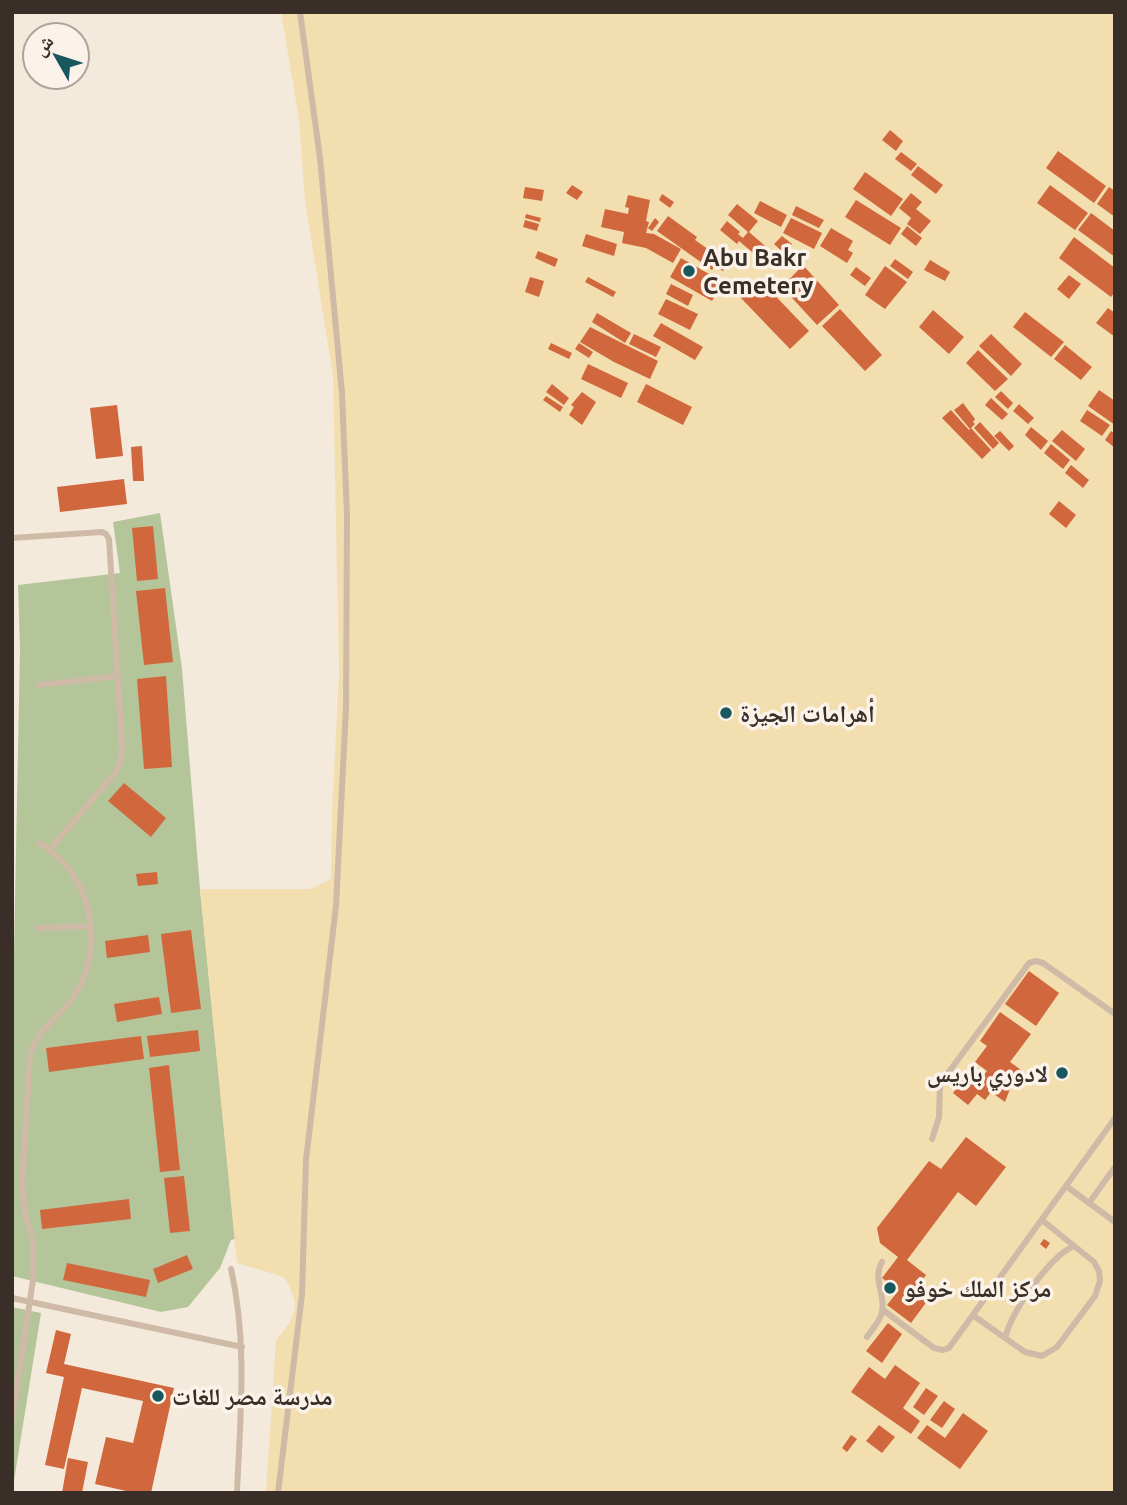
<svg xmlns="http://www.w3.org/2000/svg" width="1127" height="1505" font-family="Ubuntu,'Noto Naskh Arabic',sans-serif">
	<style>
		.green { fill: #b5c59a }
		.sand { fill: #f3deaf }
		.building { fill: #d1673d }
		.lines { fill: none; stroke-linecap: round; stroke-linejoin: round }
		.service { stroke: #cebaa6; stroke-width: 6 }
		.poi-dot { fill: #19575f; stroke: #fbf3e9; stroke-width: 2.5 }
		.labels { text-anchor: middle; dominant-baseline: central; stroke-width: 7; stroke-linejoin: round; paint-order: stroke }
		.poi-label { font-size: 24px; font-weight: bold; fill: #392e28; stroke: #fbf3e9; text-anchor: start }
	</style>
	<rect width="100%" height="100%" fill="#f4eadc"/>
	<g class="green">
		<path d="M160,513L182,669L200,889L235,1239L231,1240L220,1268L188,1307L161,1312L12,1276V1052L20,649L18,585L120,573L113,522Z"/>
		<path d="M12,1307L41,1313L12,1493Z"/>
	</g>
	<path class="sand" d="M281,12H1115V1493H266L276,1340C298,1314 301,1307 284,1277L237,1263L200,889H310L331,879L332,811L339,674L333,376L305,201L299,120Z"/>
	<g class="building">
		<path d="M890,130L903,141L896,151L882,140Z"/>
		<path d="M1058,151L1106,186L1094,203L1046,168Z"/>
		<path d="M901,152L917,164L911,171L895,159Z"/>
		<path d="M918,166L943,185L936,194L911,175Z"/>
		<path d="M865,172L903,199L891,216L853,189Z"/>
		<path d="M572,185L583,192L577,200L566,193Z"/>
		<path d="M1050,185L1088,213L1075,230L1037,203Z"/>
		<path d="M525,187L544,190L542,201L523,198Z"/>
		<path d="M1109,187L1115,191V217L1097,204Z"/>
		<path d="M911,193L922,202L916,209L931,221L920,234L907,224L911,218L899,208Z"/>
		<path d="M662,194L674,202L670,208L659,200Z"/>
		<path d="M628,195L650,200L646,221L649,222L646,233L654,234L681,249L673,263L646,248L622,243L624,232L601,227L605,209L628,214L629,208L625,207Z"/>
		<path d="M856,200L901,228L890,245L845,217Z"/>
		<path d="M760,201L787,215L781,227L754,213Z"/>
		<path d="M737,204L758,221L749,232L779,258L771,268L739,241L737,244L720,230L727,221L740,232L738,234L743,238L748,232L728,215Z"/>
		<path d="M796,206L824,220L819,228L792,215Z"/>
		<path d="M1091,213L1115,231V257L1078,230Z"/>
		<path d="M526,214L541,218L540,222L525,218Z"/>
		<path d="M668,216L697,237L695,240L728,263L723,271L715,266L712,270L657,231Z"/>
		<path d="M655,218L659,222L652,231L648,228Z"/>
		<path d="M791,218L822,233L814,249L783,233Z"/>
		<path d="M525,220L539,224L537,231L523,227Z"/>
		<path d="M907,226L922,238L916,246L901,234Z"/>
		<path d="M831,228L853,241L848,250L853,253L847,263L820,246Z"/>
		<path d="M586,234L617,244L614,256L582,246Z"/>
		<path d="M782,236L792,244L784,253L774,244Z"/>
		<path d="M1074,237L1115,268V292L1111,297L1059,258Z"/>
		<path d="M538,251L558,259L555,267L535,258Z"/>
		<path d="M681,258L723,282L712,301L670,277Z"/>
		<path d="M895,259L913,272L908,279L890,266Z"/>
		<path d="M930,260L950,272L945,281L924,270Z"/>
		<path d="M803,265L839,305L817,325L782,287Z"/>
		<path d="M885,266L907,282L885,309L865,295Z"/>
		<path d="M856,267L871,278L865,286L850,275Z"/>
		<path d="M1069,275L1081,284L1069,299L1057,289Z"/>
		<path d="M530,277L544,281L539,297L525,292Z"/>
		<path d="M588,277L616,292L613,297L585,282Z"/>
		<path d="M759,279L809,331L790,349L740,297Z"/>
		<path d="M671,284L693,295L688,306L666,294Z"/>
		<path d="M666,299L698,314L690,330L658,314Z"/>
		<path d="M1108,308L1115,313V337L1096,323Z"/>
		<path d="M840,309L882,355L865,371L822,326Z"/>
		<path d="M933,310L964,337L949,354L919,327Z"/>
		<path d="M1025,312L1064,342L1051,357L1013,327Z"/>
		<path d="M597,313L631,333L625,343L592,322Z"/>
		<path d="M661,323L703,347L695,360L653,336Z"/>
		<path d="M590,327L658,361L650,379L614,362L580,342Z"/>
		<path d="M634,334L661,347L656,357L629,344Z"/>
		<path d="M991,334L1022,364L1011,376L979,346Z"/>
		<path d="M551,343L572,353L569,359L548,349Z"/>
		<path d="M579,343L593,352L589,358L575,349Z"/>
		<path d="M1065,345L1092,367L1081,380L1054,359Z"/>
		<path d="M978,350L1008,379L995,391L966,363Z"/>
		<path d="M588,364L628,383L621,398L581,379Z"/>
		<path d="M552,384L569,398L564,405L546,392Z"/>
		<path d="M646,384L692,407L683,425L637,402Z"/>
		<path d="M1099,390L1115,401V425L1088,406Z"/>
		<path d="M1001,391L1013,403L1008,409L995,397Z"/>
		<path d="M582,392L596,402L582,425L569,415L574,407L571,405Z"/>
		<path d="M546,396L563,407L560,412L543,400Z"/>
		<path d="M991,398L1008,414L1002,420L985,405Z"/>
		<path d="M963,403L975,419L973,422L975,424L971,428L991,450L982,459L942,418L951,410L969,430L970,429L954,410Z"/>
		<path d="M1019,404L1034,418L1028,424L1013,411Z"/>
		<path d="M117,405L123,456L96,459L90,408Z"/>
		<path d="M1087,410L1110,425L1102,436L1080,421Z"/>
		<path d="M980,422L999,443L993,449L974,428Z"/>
		<path d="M1031,427L1048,441L1041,450L1025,435Z"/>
		<path d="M1062,430L1085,449L1076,461L1052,441Z"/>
		<path d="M1000,431L1014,446L1009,451L994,436Z"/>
		<path d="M1111,431L1115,434V448L1105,440Z"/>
		<path d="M1051,444L1070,460L1063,469L1044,453Z"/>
		<path d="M142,446L144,481H133L131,447Z"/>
		<path d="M1071,465L1089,480L1083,488L1065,473Z"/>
		<path d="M124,479L127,504L60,512L57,487Z"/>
		<path d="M1059,501L1076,515L1066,528L1049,514Z"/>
		<path d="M153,526L158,579L137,581L132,528Z"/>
		<path d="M165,588L173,662L144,665L136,591Z"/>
		<path d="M166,676L172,767L144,769L137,679Z"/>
		<path d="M124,783L166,818L151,837L108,801Z"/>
		<path d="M157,872L158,884L138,886L136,874Z"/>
		<path d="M191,930L201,1009L171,1013L161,934Z"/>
		<path d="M148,935L150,952L107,958L105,941Z"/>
		<path d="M1029,971L1059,993L1036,1026L1005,1004Z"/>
		<path d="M159,997L162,1014L117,1022L114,1004Z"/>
		<path d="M1000,1012L1031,1034L1010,1062L1021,1070L1013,1081L1005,1102L991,1092L985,1100L977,1094L968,1105L953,1093L971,1068L983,1076L987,1071L975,1062L987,1046L980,1041Z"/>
		<path d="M198,1030L200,1051L150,1057L147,1036Z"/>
		<path d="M141,1036L144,1059L49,1072L46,1048Z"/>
		<path d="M169,1065L180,1170L160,1172L149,1068Z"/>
		<path d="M966,1137L1006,1167L976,1206L958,1192L907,1260L926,1275L915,1290L928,1300L911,1323L887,1305L899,1290L882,1278L898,1257L880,1243L877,1228L929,1161L941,1169Z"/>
		<path d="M184,1176L190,1231L170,1233L164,1178Z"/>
		<path d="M129,1199L131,1219L42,1229L40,1210Z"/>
		<path d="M1044,1239L1050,1243L1046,1249L1040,1244Z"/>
		<path d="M187,1255L193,1269L158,1283L153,1269Z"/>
		<path d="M67,1263L150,1280L146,1297L63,1280Z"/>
		<path d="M888,1323L902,1334L882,1363L866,1351Z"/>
		<path d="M56,1330L71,1334L64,1364L174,1388L151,1493H135L95,1484L106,1437L133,1443L143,1401L82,1388L64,1469L45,1465L64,1377L46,1373Z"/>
		<path d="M895,1365L920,1383L903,1408L920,1421L911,1434L851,1392L869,1367L885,1379Z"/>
		<path d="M926,1388L938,1396L924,1415L913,1407Z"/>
		<path d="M944,1401L955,1409L942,1428L930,1420Z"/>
		<path d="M963,1413L988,1431L960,1469L917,1438L927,1425L945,1438Z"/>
		<path d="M879,1425L895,1437L882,1453L866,1441Z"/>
		<path d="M851,1435L857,1439L847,1452L842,1448Z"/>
		<path d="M68,1458L88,1462L82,1493H62Z"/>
	</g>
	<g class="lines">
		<g class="service">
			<path d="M12,538L102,532L106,534L109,539L122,745L121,760L115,773L50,849"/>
			<path d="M38,685L118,676"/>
			<path d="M39,928L91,926"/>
			<path d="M932,1139L939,1117L940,1084L1029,963L1036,961L1043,963L1115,1014"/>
			<path d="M1066,1186L1115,1222"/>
			<path d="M1089,1203L1115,1167"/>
			<path d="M231,1269C248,1343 240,1418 237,1493"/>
			<path d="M12,1298L242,1347"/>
			<path d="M883,1310L934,1348L943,1350L949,1348L1115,1118"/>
			<path d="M974,1316L1025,1352L1042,1356L1057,1347L1095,1296L1100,1281L1099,1271L1094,1262L1042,1220"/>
			<path d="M867,1337C872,1329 880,1322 882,1312C886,1295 872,1279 882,1262"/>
			<path d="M1005,1338C1012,1311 1049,1257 1074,1246"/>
			<path d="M12,1420L33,1280V1241L25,1214L22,1184L30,1056C36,1028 63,1016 77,992C106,941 90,872 39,843"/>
			<path d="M278,1493L302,1294L306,1160L336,906L346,708L347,515L342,393L320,158L300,12"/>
		</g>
	</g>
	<g class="poi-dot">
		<circle cx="689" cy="271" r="7"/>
		<circle cx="726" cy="713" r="7"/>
		<circle cx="1062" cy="1073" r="7"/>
		<circle cx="890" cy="1288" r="7"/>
		<circle cx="158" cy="1396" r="7"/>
	</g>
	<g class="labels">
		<g class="poi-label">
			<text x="703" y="257">Abu Bakr<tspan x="703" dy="28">Cemetery</tspan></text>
			<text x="740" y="713">أهرامات الجيزة</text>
			<text x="1048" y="1073" text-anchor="end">لادوري باريس</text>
			<text x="904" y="1288">مركز الملك خوفو</text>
			<text x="172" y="1396">مدرسة مصر للغات</text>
		</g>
	</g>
	<rect width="1127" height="1505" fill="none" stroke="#392e28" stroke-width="28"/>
	<g transform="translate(56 56) rotate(309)"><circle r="33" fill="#fbf3e9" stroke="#ada49c" stroke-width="2"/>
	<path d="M0-5L12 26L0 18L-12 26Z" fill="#19575f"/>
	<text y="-10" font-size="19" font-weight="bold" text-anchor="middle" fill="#392e28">ش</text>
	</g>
</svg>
